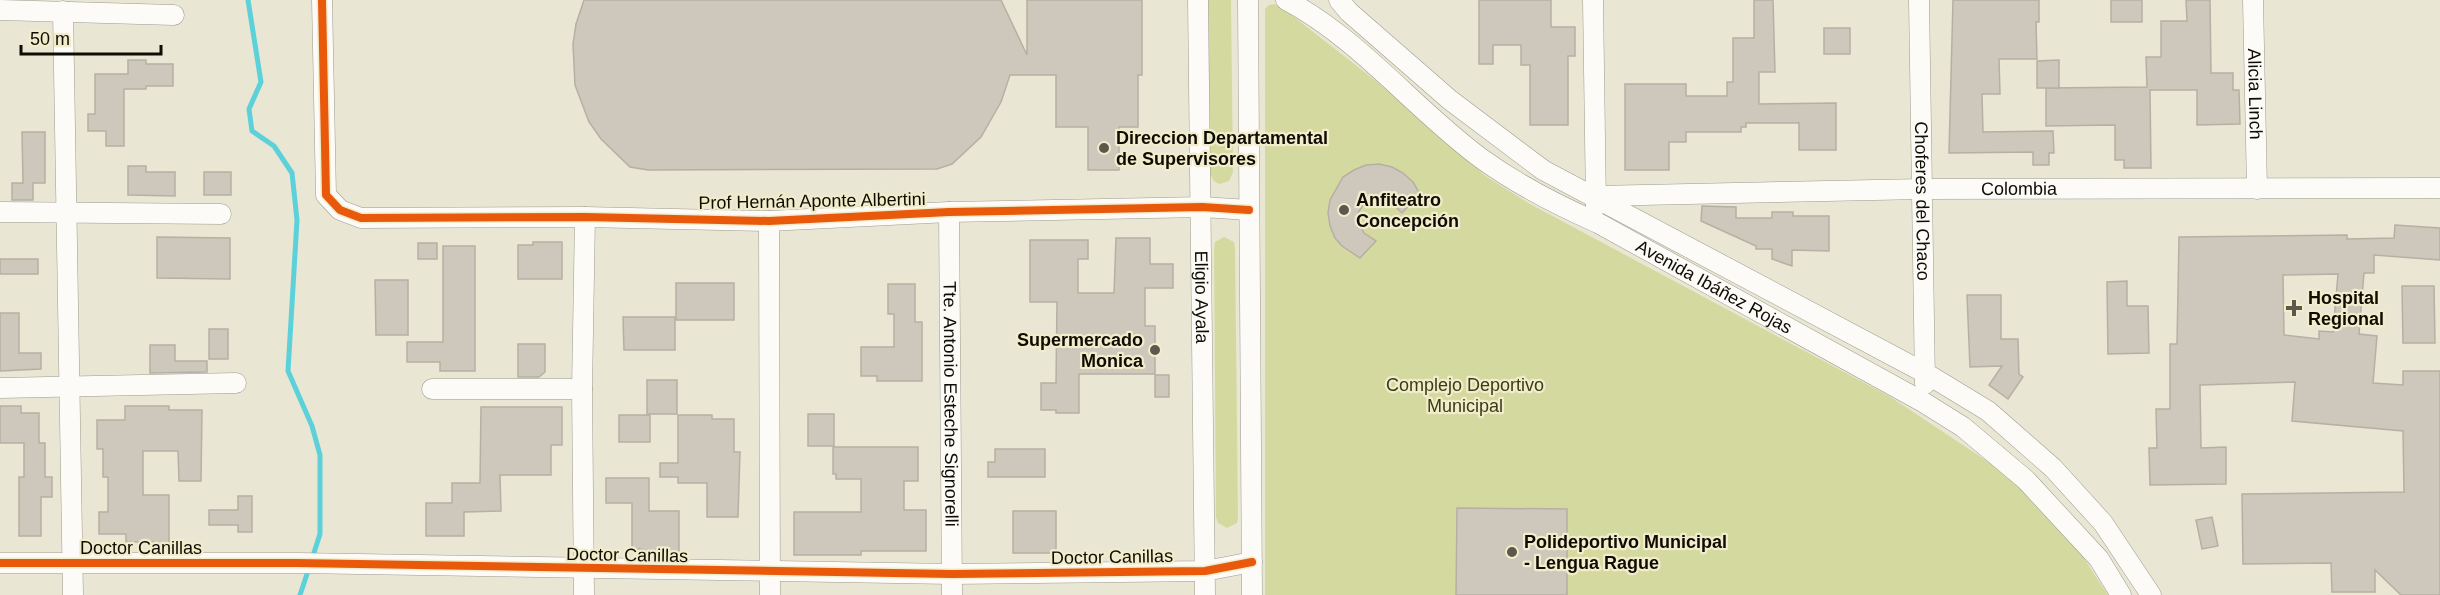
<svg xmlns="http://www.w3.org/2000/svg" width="2440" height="595" font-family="Helvetica,sans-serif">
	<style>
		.green { fill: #d4da9f }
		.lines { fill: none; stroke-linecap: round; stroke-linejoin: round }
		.stream { stroke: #5cd1d9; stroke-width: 5 }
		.building { fill: #cec7bb; stroke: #b6b0a4; stroke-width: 1.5; fill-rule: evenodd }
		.minor-casing { stroke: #9d9b8d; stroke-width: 21 }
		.minor { stroke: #fcfbf8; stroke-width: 20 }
		.cycleway-casing { stroke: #f1eccb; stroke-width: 11 }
		.cycleway { stroke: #e8590c; stroke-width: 8 }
		.poi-dot { fill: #5b584c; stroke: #f1eccb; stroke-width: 2 }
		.labels { text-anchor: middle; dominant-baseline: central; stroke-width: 4.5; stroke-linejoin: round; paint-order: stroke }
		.street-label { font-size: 18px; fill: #0e0c03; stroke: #f1eccb }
		.poi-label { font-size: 18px; font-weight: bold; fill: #0e0c03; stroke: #f1eccb; text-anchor: start }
		.park-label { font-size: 18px; fill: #383d13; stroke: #f1eccb }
	</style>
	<rect width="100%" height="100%" fill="#e9e6d3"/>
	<g class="green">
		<path d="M1208,0H1231L1233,172L1229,181L1219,184L1214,181L1209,172Z"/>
		<path d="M1274,4L1280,6L1376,81L1487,177L1530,204L1889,396L2023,485L2083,557L2108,595H1265V9L1269,5Z"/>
		<path d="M1224,237L1234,242L1235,248L1238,517L1237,523L1227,528L1218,523L1216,517L1214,248L1215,242Z"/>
	</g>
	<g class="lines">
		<g class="stream">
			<path d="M248,0L261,82L249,109L252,131L274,146L292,173L297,220L288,371L312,426L320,455V534L312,559"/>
			<path d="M300,595L309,568"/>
		</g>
	</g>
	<g class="building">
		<path d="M584,0H1001L1027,55V0H1142V75H1138V127H1119V170H1088V127H1056V75H1010L1001,102L981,137L952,164L937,169L648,170L630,167L601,139L589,122L575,85L573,44L576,24Z"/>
		<path d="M1479,0H1551V27H1575V56H1568V125H1530V65H1521V45H1493V64H1479Z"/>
		<path d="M1754,0H1773L1775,72H1759V104L1836,103V150H1799V123H1746V127H1741V132H1686V142H1669V170H1625V84H1686V96H1727V82H1733V38H1754Z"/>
		<path d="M1953,0H2039V22H2036L2037,59H1999L2000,94H1982L1983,132L2053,131L2054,153H2049V165H2033V152L1949,153Z"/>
		<rect x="2111" y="0" width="31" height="22"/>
		<path d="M2186,0H2210L2211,73H2233V90H2239L2240,124L2197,125V90H2150L2151,168H2124V160H2115V125L2046,126V88L2147,87L2146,57H2161V21H2187Z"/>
		<rect x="1824" y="28" width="26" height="26"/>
		<path d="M128,60H146V64H173V86H146V89H124V146H106V131H88V114H95V74H128Z"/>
		<path d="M2059,60V88H2037V61Z"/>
		<path d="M22,132H45V183H33V200H12V183H23Z"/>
		<path d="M1379,164L1392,167L1403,173L1413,182L1420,194L1402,213L1387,198L1373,197L1366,200L1358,213V220L1364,233L1376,241L1360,258L1342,246L1335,238L1330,226L1328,213L1330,200L1343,177L1354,170L1366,165Z"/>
		<path d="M128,166H146V172H175V196L128,195Z"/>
		<rect x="204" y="172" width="27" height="23"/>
		<path d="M1702,206L1736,207V218H1772V212H1793V216H1829V251L1792,250V266L1772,259V249H1756V246L1701,221Z"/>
		<path d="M2395,225L2440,228V260L2374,255V273H2364L2359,334L2377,336L2373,383L2403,385V371H2440V595H2401L2375,570V592H2332L2331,563L2243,564L2242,494L2404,492L2403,431L2292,421L2295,382L2200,385L2201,448L2226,447V484L2150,485L2149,448H2157L2156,409H2170V344H2177L2179,237L2347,235V239L2394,238ZM2338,274L2333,332L2319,331V339L2284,335L2283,275Z"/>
		<path d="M157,237L230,238V279L157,278Z"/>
		<path d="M1116,238H1150V264H1173V288H1145V326H1155V374H1079V413H1056V410H1041V383H1056L1057,302H1030V240H1088V259H1078V293H1114Z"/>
		<path d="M533,242H562V279H518V245H533Z"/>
		<rect x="418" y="243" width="19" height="16"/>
		<path d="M443,246H475V371H440V362H407V342H443Z"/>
		<rect x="0" y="259" width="38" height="15"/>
		<path d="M375,280H408V335H376Z"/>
		<path d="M2127,281V306H2148L2149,353L2108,354L2107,282Z"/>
		<rect x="676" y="283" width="58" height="37"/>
		<path d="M888,284H915V322H922V381H877V376H861V347H894V314H888Z"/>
		<path d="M2402,286H2434L2435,343H2403Z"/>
		<path d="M1967,295H2001V339H2018L2019,374L2023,377L2008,399L1989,385L2002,366L1970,367Z"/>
		<path d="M0,313H19V353H41V369L0,371Z"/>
		<path d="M623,317H675V350H624Z"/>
		<rect x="209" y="329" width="19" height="30"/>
		<path d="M518,344H545V372L539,377H518Z"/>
		<path d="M150,345H175V361H207V372L150,373Z"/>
		<rect x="1155" y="375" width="14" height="22"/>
		<rect x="647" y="380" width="30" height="34"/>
		<path d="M0,406H21V413H39V443H45V477H52V497H41V536H19V477H24V443H0Z"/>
		<path d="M125,406H169V410H202L201,481H179L178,451H143V495H169V545H154V542H126V534H99V512H108V477H103V449H97V420H125Z"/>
		<path d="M481,407H562V445H551V475H500L501,511L464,512V536H426V503H452V483H480Z"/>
		<rect x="808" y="414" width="26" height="32"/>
		<rect x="619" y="415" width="31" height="27"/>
		<path d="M678,415H712V419H734V452H740L738,517H707V483H678V477H660V463H678Z"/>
		<path d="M833,447H918V481H904V510H926V551H861V555H794V512H861V479H836V474H833Z"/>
		<path d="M995,449H1045V477H988V462H995Z"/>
		<path d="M606,478H649V511H679V557H642V549H632V503H606Z"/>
		<path d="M238,496H252V532H238V525H209V510H238Z"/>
		<path d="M1457,508L1567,509V595H1456Z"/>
		<rect x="1013" y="511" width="43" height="42"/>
		<path d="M2212,517L2218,546L2202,549L2196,520Z"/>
	</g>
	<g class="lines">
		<g class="minor-casing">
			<g id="minor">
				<path d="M322,0L326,195L340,210L361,218L585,217L769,221L949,212L1202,207L1249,210"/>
				<path id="s1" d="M1198,0L1205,595"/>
				<path d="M1248,0L1252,595"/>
				<path id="s2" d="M1286,0C1360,39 1414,109 1482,159C1518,185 1557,205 1598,223L1923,402L1963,427L2026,480L2099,559L2121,595"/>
				<path d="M1339,0L1349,12L1450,100L1543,170L1927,374L1988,411L2053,468L2103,523L2151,595"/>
				<path d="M1593,0L1596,206"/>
				<path id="s3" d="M1919,0L1925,384"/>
				<path id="s4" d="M2253,0L2257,189"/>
				<path d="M0,10L174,15"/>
				<path d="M63,11L73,595"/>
				<path id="s5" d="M1597,196L1923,189L2440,188"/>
				<path d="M0,212L221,214"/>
				<path id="s6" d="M949,212L952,595"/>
				<path d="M769,221L770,595"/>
				<path d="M0,388L236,383"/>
				<path d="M432,389H582"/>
				<path d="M0,563H297L952,574L1205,571L1252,562"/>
				<path d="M584,595L582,389L585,217"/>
			</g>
		</g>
		<use href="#minor" class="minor"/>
		<g class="cycleway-casing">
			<g id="cycleway">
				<path d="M322,0L326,195L340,210L361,218L585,217L769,221L949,212L1202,207L1249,210"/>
				<path d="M0,563H297L952,574L1205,571L1252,562"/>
			</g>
		</g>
		<use href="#cycleway" class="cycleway"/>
	</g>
	<g class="poi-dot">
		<circle cx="1104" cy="148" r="6"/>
		<circle cx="1344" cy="210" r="6"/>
		<path d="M2291 299h6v6h6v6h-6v6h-6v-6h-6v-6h6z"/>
		<circle cx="1155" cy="350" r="6"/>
		<circle cx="1512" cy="552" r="6"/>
	</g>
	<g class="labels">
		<g class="street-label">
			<text stroke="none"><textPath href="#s4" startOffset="94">Alicia Linch</textPath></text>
			<text stroke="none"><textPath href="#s5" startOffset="422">Colombia</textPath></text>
			<text transform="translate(812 201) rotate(-1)">Prof Hernán Aponte Albertini</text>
			<text stroke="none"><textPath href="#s3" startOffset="201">Choferes del Chaco</textPath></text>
			<text stroke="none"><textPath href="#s2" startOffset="518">Avenida Ibáñez Rojas</textPath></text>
			<text stroke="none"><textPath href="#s1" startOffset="297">Eligio Ayala</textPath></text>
			<text stroke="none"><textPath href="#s6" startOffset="192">Tte. Antonio Esteche Signorelli</textPath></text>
			<text x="141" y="548">Doctor Canillas</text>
			<text transform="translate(627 555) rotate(1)">Doctor Canillas</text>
			<text transform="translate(1112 557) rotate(-1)">Doctor Canillas</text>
		</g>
		<g class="poi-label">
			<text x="1116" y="138">Direccion Departamental<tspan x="1116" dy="21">de Supervisores</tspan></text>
			<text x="1356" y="200">Anfiteatro<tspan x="1356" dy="21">Concepción</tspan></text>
			<text x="2308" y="298">Hospital<tspan x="2308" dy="21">Regional</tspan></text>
			<text x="1143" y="340" text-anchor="end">Supermercado<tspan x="1143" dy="21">Monica</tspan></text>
			<text x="1524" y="542">Polideportivo Municipal<tspan x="1524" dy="21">- Lengua Rague</tspan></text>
		</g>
		<g class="park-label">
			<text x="1465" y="385">Complejo Deportivo<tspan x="1465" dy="21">Municipal</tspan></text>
		</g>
	</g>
	<path d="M21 45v9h140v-9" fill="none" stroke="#0e0c03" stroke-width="3"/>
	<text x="30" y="45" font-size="18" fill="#0e0c03" stroke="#f1eccb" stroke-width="4.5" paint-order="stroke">50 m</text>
</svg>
